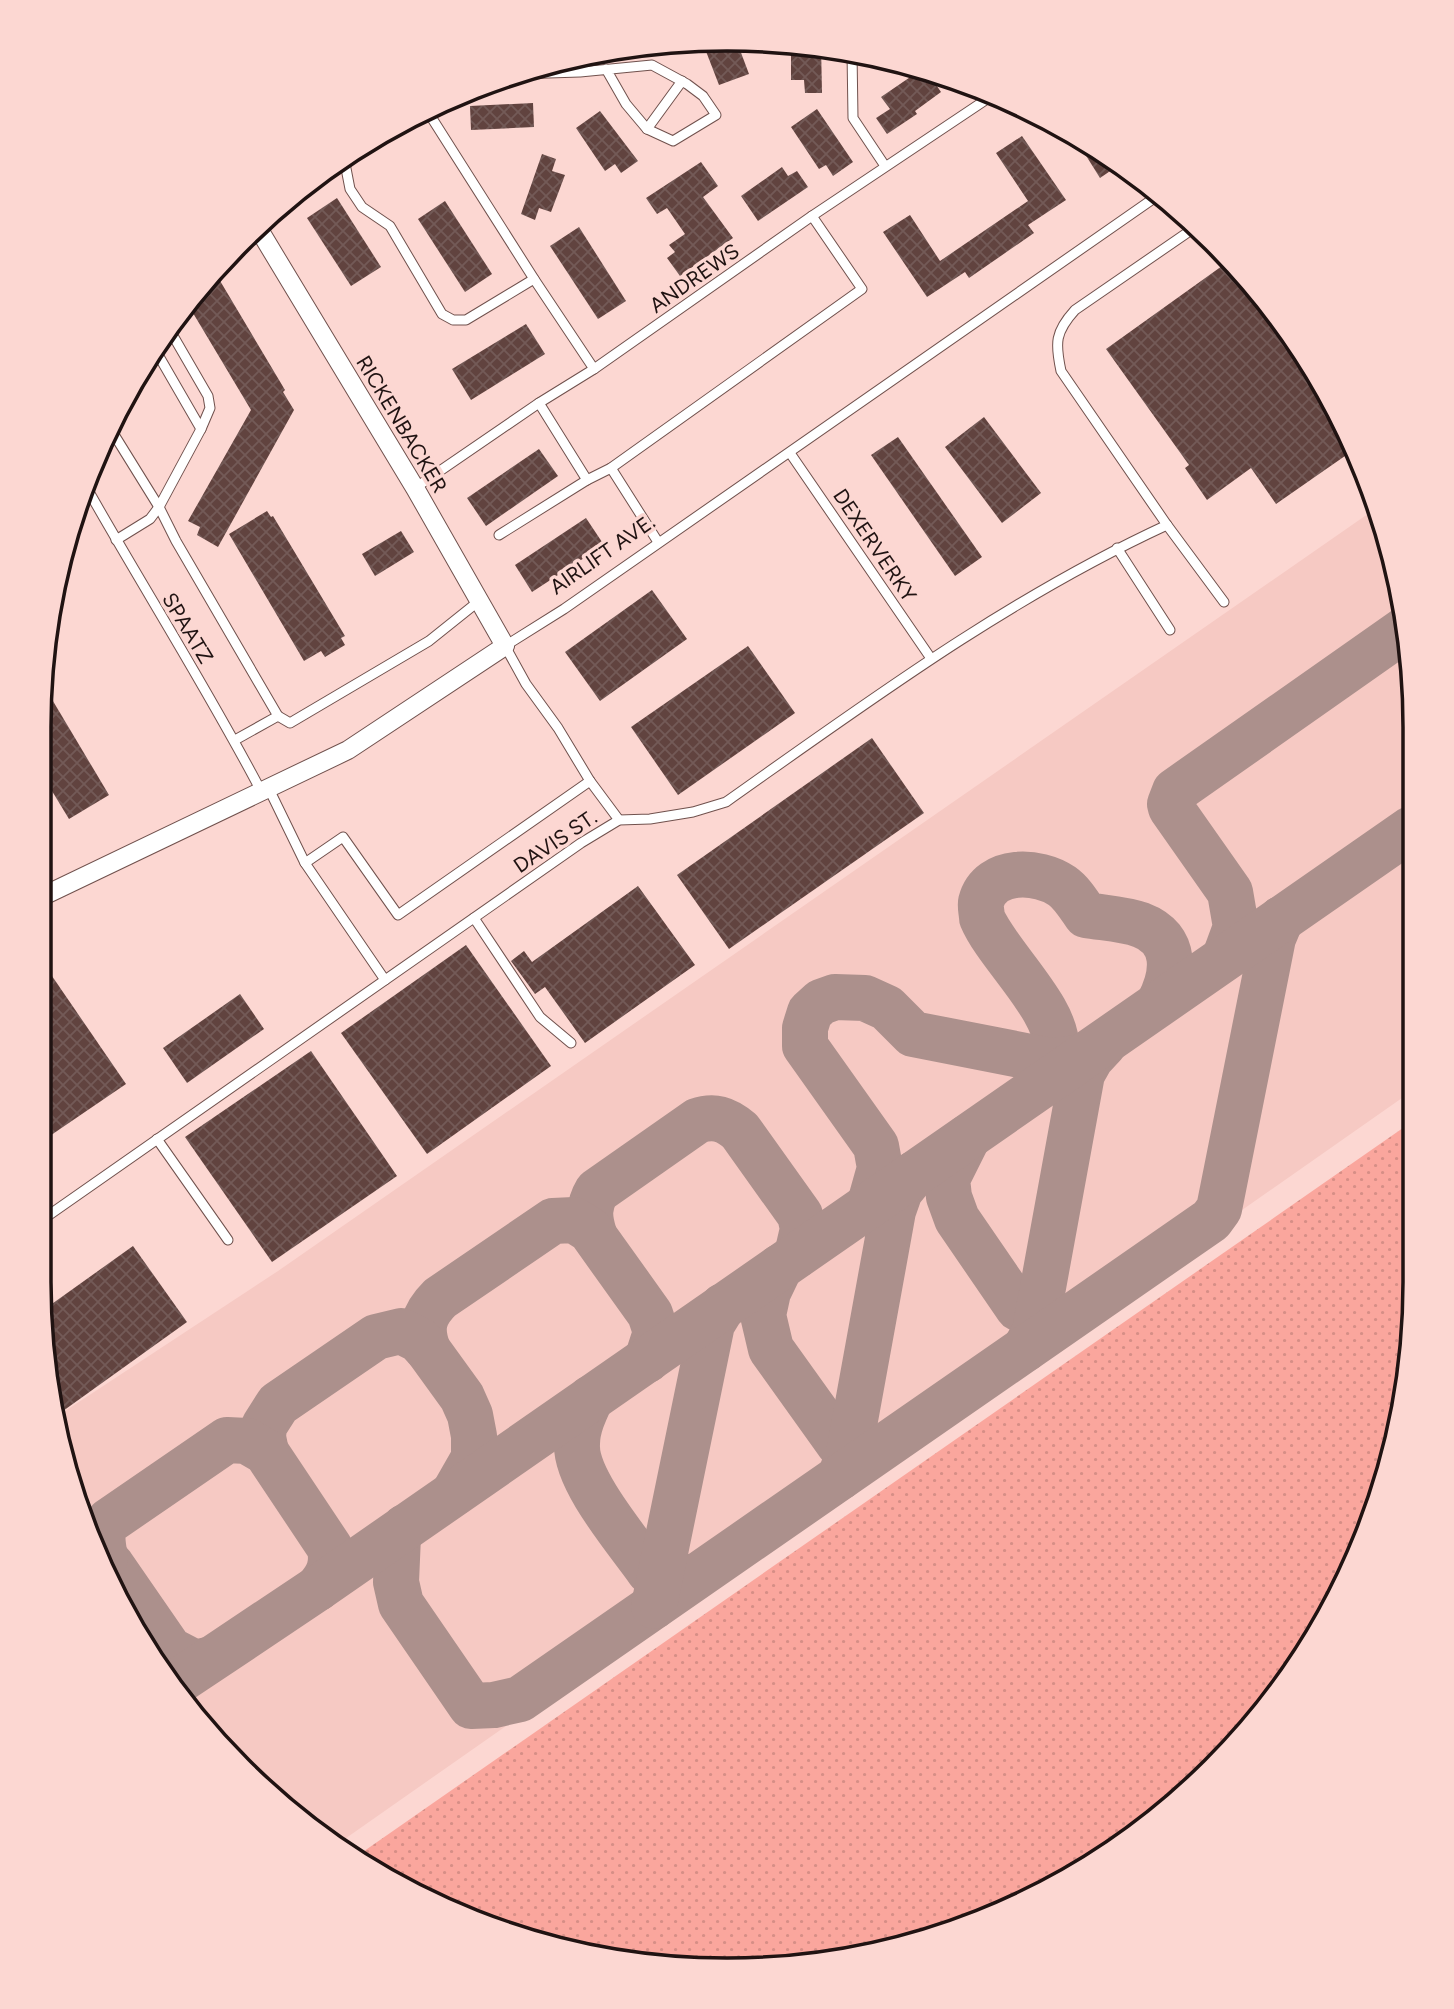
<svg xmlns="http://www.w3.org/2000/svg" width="1454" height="2009" font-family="Figtree,sans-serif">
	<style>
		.built { fill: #f6c9c3 }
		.grass { fill: url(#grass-dots) }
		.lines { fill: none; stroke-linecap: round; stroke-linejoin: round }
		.taxiway { stroke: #ac908c; stroke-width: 46 }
		.building { fill: url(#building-cross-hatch) }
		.service-casing { stroke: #70514d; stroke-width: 11 }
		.minor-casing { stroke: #70514d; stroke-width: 20 }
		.service { stroke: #fff; stroke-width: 9 }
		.minor { stroke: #fff; stroke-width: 18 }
		.labels { text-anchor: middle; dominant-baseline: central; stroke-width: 7; stroke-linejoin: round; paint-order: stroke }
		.street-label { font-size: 21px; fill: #201312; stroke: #fcd7d2 }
		.rim { fill: none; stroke: #201312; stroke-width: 3.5 }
	</style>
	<defs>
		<pattern id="grass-dots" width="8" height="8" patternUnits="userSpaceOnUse" patternTransform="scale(1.75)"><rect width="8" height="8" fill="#faa69d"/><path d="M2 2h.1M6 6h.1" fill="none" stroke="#d68e86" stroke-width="1.8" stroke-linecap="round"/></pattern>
		<pattern id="building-cross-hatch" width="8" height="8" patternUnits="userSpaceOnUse" patternTransform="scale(1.75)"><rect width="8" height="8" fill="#61433f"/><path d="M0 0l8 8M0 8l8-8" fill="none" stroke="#735a57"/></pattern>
	</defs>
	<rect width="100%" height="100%" fill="#fcd7d2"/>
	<path class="built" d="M1375,509L1410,637L1412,1091L339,1843L273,1799L154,1664L109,1586L62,1461L56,1417L278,1271Z"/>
	<path class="grass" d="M1413,1121L1414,1327L1392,1461L1323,1626L1245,1736L1146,1828L991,1918L816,1965L727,1970L593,1957L423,1900L357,1856Z"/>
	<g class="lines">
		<g class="taxiway">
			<path d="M1225,957L1236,927L1230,892L1171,808L1170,804L1175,791L1407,628"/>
			<path d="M1045,1083C1049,1073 1054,1062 1056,1051C1061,1011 998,956 982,918C982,914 980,906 981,902C990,867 1039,870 1062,886C1072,893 1079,905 1086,915C1104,918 1124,919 1141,925C1178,939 1174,974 1159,1003"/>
			<path d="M968,1137L947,1179L949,1197L957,1219L1018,1308L1037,1317L1061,1320"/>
			<path d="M871,1200L880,1168L876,1146L805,1046V1028L810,1012L821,1002L835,997L865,998L887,1008L913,1034L1051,1061L1080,1058"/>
			<path d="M594,1234C589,1218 588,1206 597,1191L697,1121C714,1115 726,1119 740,1131L800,1215L803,1229L797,1255"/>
			<path d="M780,1267L768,1292L763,1315L771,1349L839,1444L862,1450L871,1449"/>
			<path d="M1025,1349L1035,1331L1082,1074L1091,1058L1104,1044"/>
			<path d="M428,1350C420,1328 423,1315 440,1298L553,1221L574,1220L590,1230L650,1314L656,1332L647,1360"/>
			<path d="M591,1398C584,1413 577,1428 577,1444C575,1480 628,1541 649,1571L667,1578L682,1576"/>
			<path d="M266,1452L263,1437L264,1426L278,1404L376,1337L401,1331L419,1340L428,1350L462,1397L470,1415L474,1436V1458L454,1493"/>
			<path d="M840,1477L849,1453L893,1211L900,1191L914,1174"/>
			<path d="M405,1527L398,1536L396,1582L401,1604L471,1706L494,1705L520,1699L1211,1220L1219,1209L1273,938L1281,919"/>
			<path d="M97,1554L105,1558L112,1566L170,1650L195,1663L208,1660"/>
			<path d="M105,1558C103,1545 99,1531 109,1521L227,1440L247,1441L266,1452L330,1548C333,1565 329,1575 318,1588"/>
			<path d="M654,1606L712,1324L723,1306"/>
			<path d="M173,1685L318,1588L1411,829"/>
		</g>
	</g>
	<g class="building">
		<path d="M702,41L737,42L749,74L719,85Z"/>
		<path d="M791,44L821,45L822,93H805L804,80H791Z"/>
		<path d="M922,69L926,70L941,92L915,111L917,114L887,134L876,118L890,109L881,97Z"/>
		<path d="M533,103L534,127L471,130L470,106Z"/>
		<path d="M817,109L853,162L833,176L826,165L819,169L791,127Z"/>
		<path d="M600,111L638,161L621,173L615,164L605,171L576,128Z"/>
		<path d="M1070,130L1071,131L1119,165L1100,178Z"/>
		<path d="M1022,136L1066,200L1028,225L1034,233L969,278L965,272L927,297L883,232L910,215L940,261L1028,201L996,153Z"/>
		<path d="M542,154L556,159L552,171L565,175L551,212L539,208L535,220L521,214Z"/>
		<path d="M701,162L718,186L703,197L733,238L680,276L667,258L675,252L669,245L685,234L667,208L657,214L646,198Z"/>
		<path d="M782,167L788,176L797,171L808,187L758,221L741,196Z"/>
		<path d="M337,198L381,267L351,286L307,218Z"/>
		<path d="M445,201L492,274L465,292L418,219Z"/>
		<path d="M579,227L626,301L598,319L550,246Z"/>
		<path d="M1229,261L1273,308L1355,449L1276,504L1251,468L1207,500L1185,468L1189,465L1106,349Z"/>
		<path d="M213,269L285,390L283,392L294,410L218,547L197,535L200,527L188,521L251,410L187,303Z"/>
		<path d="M526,324L545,354L471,400L452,369Z"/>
		<path d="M984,417L1041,493L1002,523L945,447Z"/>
		<path d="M898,437L982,557L955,576L871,455Z"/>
		<path d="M539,449L558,476L486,526L467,498Z"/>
		<path d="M267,511L271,517L273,516L345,636L341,638L345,645L325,657L321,651L304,661L229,534Z"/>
		<path d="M586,518L604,545L532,592L515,565Z"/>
		<path d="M401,531L414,552L375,576L362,554Z"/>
		<path d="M652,590L687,639L600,701L565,652Z"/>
		<path d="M748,646L795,713L678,795L631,727Z"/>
		<path d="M44,686L109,795L69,819L38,768V727Z"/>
		<path d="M872,738L924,813L729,949L677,875Z"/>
		<path d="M638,886L695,965L585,1043L545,987L535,994L511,961L524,951L532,962Z"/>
		<path d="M466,945L551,1066L427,1154L341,1033Z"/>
		<path d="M52,976L126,1084L38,1144V985Z"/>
		<path d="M240,994L264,1029L187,1083L163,1048Z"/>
		<path d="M311,1051L397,1176L272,1262L185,1137Z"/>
		<path d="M133,1246L187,1322L56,1416L42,1311Z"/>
	</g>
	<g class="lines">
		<g class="service-casing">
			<g id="service">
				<path d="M852,52L853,118L885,166"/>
				<path d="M517,74L580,72L652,65L687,84L703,96L716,115L673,141L647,129L626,104L606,69"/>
				<path d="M428,112L534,279L594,369"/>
				<path d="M406,120L428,112L440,103"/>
				<path d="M647,129L682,81"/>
				<path d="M344,158L350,189L362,207L390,226L442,314L453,320H466L534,279"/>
				<path d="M1197,226L1075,310C1055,332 1055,343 1061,371L1167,525L1224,602"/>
				<path d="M153,346L201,429"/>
				<path d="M539,403L587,480"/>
				<path d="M110,428L159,507L176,541L278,716L235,740"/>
				<path d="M790,453L930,657"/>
				<path d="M611,468L658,542"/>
				<path d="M84,483C142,586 206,686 261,791"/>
				<path d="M415,488L539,403L594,369L812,216L993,95"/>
				<path d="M499,535L587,480L611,468L862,289L812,216"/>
				<path d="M116,540L150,519L159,507L201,429L210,408L208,396L168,327"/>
				<path d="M1117,548L1170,630"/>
				<path d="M278,716L290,723L429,641L479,601"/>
				<path d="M268,787L305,863L385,980"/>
				<path d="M619,820L590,781L558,728L526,684L505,646L564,609L1160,194"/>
				<path d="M305,863L343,837L398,915L590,781"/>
				<path d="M474,918L540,1017L571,1043"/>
				<path d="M157,1139L228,1240"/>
				<path d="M39,1222L581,843L619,820L650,819L693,812L726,802C869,701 1007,599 1167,525"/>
			</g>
		</g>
		<g class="minor-casing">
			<path id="minor" d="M39,898L348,750L505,646L415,488L258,228"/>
		</g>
		<use href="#service" class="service"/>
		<use href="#minor" class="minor"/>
	</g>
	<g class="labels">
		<g class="street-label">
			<text transform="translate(694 278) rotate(-35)">ANDREWS</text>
			<text transform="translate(402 424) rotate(59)">RICKENBACKER</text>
			<text transform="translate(875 545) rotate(56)">DEXERVERKY</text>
			<text transform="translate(602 554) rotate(-35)">AIRLIFT AVE.</text>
			<text transform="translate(188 628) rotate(59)">SPAATZ</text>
			<text transform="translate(555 841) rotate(-34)">DAVIS ST.</text>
		</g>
	</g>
	<path d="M0 0H1454V2009H0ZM727 51H727A676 676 0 0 1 1403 727V1282A676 676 0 0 1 727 1958H727A676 676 0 0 1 51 1282V727A676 676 0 0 1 727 51Z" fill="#fcd7d2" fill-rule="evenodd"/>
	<path class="rim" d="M727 51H727A676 676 0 0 1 1403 727V1282A676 676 0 0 1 727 1958H727A676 676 0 0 1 51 1282V727A676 676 0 0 1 727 51Z"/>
</svg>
